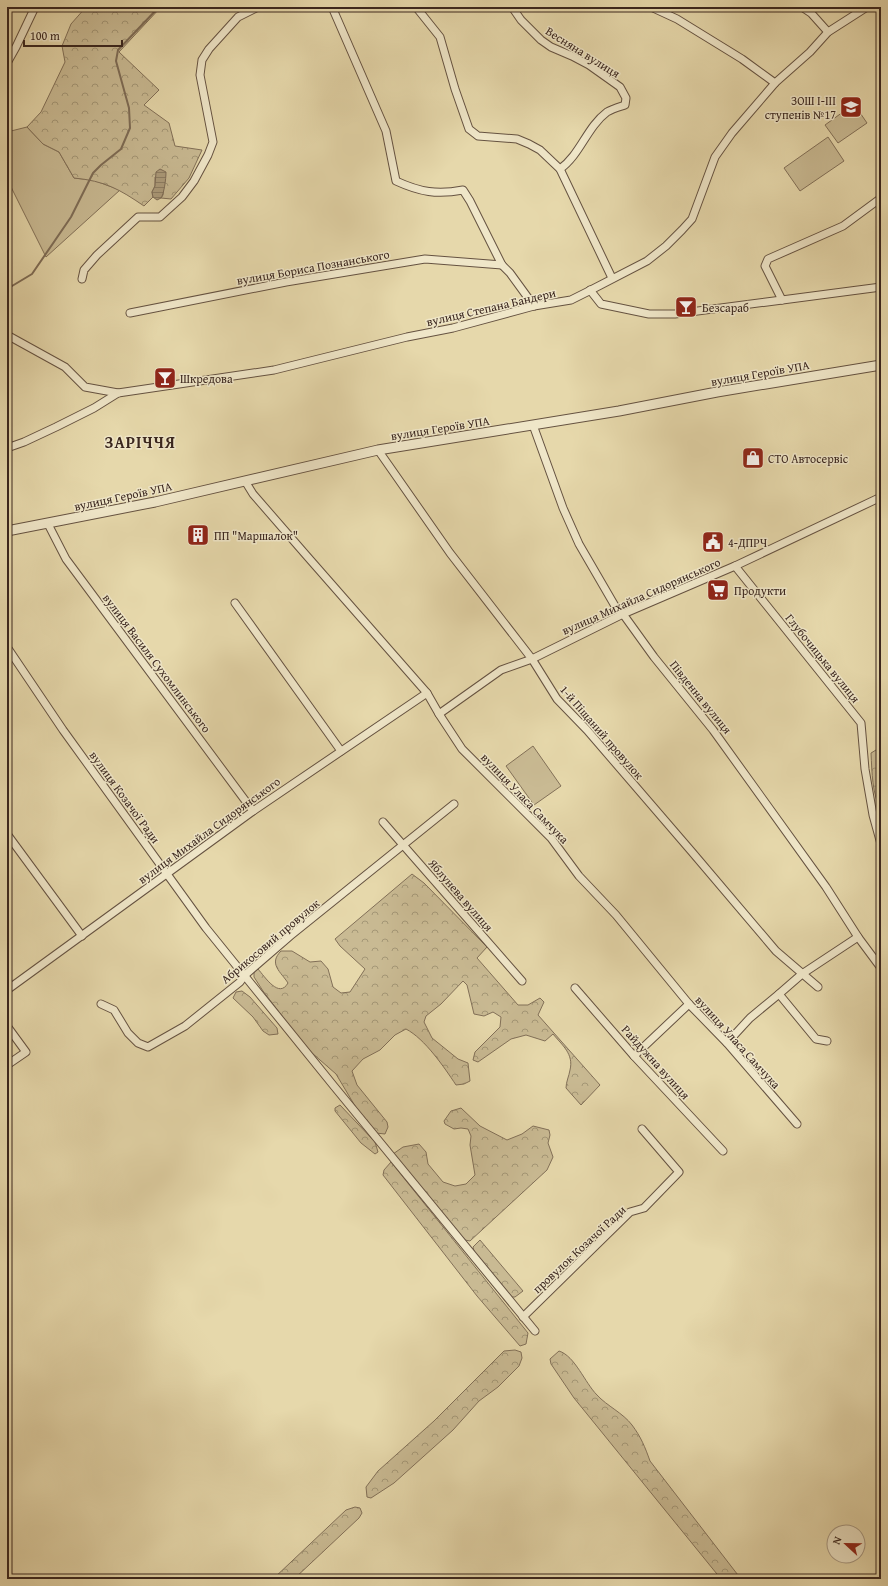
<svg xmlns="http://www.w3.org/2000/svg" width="888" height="1586" font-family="'Gentium Book Plus',serif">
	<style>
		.grass { fill: #c9ba93; stroke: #827058 }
		.forest { fill: url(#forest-crowns); stroke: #827058 }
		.water { fill: url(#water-rules); stroke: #7e6c56 }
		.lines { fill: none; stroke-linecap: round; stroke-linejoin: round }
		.stream { stroke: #7e6c56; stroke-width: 2 }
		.minor-casing { stroke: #655241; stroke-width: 9 }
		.tertiary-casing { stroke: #655241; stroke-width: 11 }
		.minor { stroke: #efe6c8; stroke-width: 7 }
		.tertiary { stroke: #efe6c8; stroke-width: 9 }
		.labels { text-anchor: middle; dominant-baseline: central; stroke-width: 3; stroke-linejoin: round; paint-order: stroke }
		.street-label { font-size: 12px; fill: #3a261e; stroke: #efe6c8 }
		.poi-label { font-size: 12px; fill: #3a261e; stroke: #efe6c8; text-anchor: start }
		.district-label { font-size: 16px; font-weight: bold; letter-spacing: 1px; fill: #3a261e; stroke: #efe6c8 }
	</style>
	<defs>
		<pattern id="forest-crowns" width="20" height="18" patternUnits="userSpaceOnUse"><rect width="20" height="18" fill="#c9ba93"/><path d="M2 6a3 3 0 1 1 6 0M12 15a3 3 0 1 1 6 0" fill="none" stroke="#a49777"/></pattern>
		<pattern id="water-rules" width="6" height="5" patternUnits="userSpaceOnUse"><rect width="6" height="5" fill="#ac9b7b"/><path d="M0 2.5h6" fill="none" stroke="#8d7e64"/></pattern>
	</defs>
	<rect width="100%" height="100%" fill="#e6d8ab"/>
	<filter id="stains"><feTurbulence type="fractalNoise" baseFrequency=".005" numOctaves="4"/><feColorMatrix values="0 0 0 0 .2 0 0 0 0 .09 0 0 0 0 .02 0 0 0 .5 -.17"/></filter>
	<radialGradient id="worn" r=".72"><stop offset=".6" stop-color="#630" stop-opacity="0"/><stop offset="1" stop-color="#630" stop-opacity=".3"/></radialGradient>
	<g class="grass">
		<path d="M854,104L867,123L838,143L825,125Z"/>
		<path d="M27,127L43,144L59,152L74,178L93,180L120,190L46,257L7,179V132Z"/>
		<path d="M828,137L844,161L800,191L784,168Z"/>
		<path d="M533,746L561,786L534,805L506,766Z"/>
	</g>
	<g class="forest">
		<path d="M86,7H161L119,52L159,90L144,105L169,123L175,146L202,150L189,178L171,199L161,198L163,195L165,172L155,177V186L152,192L153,197L144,206C119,189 105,181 74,178L59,152L43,144L27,127L41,112L65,62L62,46L71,24Z"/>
		<path d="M881,747V811C872,793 872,773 871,753Z"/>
		<path d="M412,874L424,883L487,947L477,958L518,1005H528L540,998L544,1002L538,1015L600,1085L581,1105L566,1088C566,1082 569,1076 570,1070C574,1054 562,1045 553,1034L545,1041L526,1035L511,1039L478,1062L473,1060L475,1052L500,1027L501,1017L493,1012L484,1016L474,1014L467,985L463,981L441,1004L426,1016L424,1022L432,1038L458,1059L468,1063L470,1081L464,1084L456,1085C444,1067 425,1039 406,1029L395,1035L380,1050L363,1059L352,1071L357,1085L387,1122L388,1127L385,1134L376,1133L361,1116L336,1074L312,1053L301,1041L263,991L254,977V971L258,969C265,977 279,999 288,983C281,972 268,964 281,951H292L310,962L321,961L328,969L333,987L341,993L350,992L365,969L340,946L335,939Z"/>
		<path d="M242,991L250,997L277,1028L278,1034L269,1035L263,1031L253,1017L233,998L236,992Z"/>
		<path d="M340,1105L375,1142L378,1152L375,1154L361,1143L335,1111V1108Z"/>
		<path d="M461,1108L480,1126L507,1140L522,1134L533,1126L549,1130L550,1135L548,1143L553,1157L547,1170L470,1241L465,1240L393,1154L403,1147L419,1144L426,1152L428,1164L443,1182L455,1186L466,1184L475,1175L470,1145L471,1136L468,1129L461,1128L454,1129L445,1124L444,1121L451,1111Z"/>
		<path d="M391,1162L528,1333L526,1344L520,1346L477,1296L383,1175L384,1170Z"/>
		<path d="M480,1240L523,1291L515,1297H512L474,1251L473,1247Z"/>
		<path d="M515,1350L521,1352L522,1358L519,1366L498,1387L479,1401L453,1430L394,1483L371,1498L367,1497L366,1487L378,1471L434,1421L504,1351Z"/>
		<path d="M559,1351C575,1356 585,1383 597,1395C607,1406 623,1413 632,1425C641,1437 645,1447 650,1461L741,1579H721L574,1398L551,1364L550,1359Z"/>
		<path d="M355,1507L360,1508L362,1513L359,1518L294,1579H273L346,1510Z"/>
	</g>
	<path class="water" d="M160,169L166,172C166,179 164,194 161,198L157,200L153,197L152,192L155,186L156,172Z"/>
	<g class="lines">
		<path class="stream" d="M7,289L32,274L71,217L93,173L101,165L121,149L130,128L129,108L116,61L118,50L159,7"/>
		<g class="minor-casing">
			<g id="minor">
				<path d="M332,7L386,131L396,181C420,192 437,195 463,190L470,201L502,265L510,273L534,306"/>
				<path d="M416,7L440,37L455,89L469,129L478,136L517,139L529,144L540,150L560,169L612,278"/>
				<path d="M512,7L521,20L541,40L551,47L572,56L589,65L620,87L626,98L625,105C619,107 612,109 607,112C587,127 580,155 560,169"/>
				<path d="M651,7L677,19L742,59L775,83"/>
				<path d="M802,7L811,13L828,32"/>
				<path d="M7,63L16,47L35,7"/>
				<path d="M82,279L84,270L97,255L138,217H160L182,197L194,181L208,155L213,142L200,75L202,60L209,49L238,17L258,7"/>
				<path d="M590,290L601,304L649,314H675L881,287"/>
				<path d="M782,300L765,266L768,259L843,226L881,198"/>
				<path d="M130,313L286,282L425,259L502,265"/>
				<path d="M7,335L65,367L85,387L118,393"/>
				<path d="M533,425L563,508L579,544L615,606L623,614L654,657L713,730L826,887L858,937L881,968"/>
				<path d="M7,448L24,442L56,427L94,408L118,393L274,370L407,337L453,328L534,306L571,300L587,292L647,261L666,246L682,230L692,219L715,157L732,133L775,83L810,52L828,32L867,7"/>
				<path d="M378,450L450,553L532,659L557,699L587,730L692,852L776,951L818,987"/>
				<path d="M245,481L253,494L306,555L427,693L439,714L462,749L551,838L579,876L616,915L689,1004L727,1043L797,1124"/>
				<path d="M48,524L66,559L253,811"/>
				<path d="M735,566L861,723L865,769L873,815L881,844"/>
				<path d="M235,603L341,751"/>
				<path d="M7,647L63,730L206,928L333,1085L535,1331"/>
				<path d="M439,714L501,670L532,659L623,614L735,566L881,497"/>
				<path d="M383,822L522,981"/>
				<path d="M7,834L82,936"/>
				<path d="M575,988L634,1056L723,1151"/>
				<path d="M7,990L253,811L427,693"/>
				<path d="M779,994L816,1039L827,1041"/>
				<path d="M101,1004L114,1010L128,1033L138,1043L148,1047L185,1026L240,982L245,975L290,936L454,804"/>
				<path d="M7,1026L26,1052L7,1065"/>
				<path d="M727,1043L750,1018L779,994L802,974L858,937"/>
				<path d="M634,1056L689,1004"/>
				<path d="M523,1317L630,1212L644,1208L679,1172L642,1129"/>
			</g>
		</g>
		<g class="tertiary-casing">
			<path id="tertiary" d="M7,531L155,502L378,450L619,411L717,392L881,365"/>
		</g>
		<use href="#minor" class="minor"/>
		<use href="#tertiary" class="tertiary"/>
	</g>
	<defs>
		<g id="school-square" transform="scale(1.15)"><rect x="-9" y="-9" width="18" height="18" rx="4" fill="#8f2418" stroke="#efe6c8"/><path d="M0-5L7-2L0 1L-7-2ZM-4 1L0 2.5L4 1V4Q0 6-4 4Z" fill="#fff"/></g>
		<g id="bar-square" transform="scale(1.15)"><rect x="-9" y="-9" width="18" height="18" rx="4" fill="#8f2418" stroke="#efe6c8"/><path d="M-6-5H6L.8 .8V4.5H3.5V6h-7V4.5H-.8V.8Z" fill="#fff"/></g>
		<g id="shop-square" transform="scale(1.15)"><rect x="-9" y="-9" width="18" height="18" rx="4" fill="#8f2418" stroke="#efe6c8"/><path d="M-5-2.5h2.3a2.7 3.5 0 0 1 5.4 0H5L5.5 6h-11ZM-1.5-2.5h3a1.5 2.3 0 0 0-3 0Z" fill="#fff"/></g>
		<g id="building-square" transform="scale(1.15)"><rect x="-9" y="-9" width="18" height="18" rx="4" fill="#8f2418" stroke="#efe6c8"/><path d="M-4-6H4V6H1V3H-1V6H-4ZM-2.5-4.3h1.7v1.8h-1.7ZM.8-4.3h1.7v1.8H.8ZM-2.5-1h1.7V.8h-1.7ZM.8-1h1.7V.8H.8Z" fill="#fff"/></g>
		<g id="civic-square" transform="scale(1.15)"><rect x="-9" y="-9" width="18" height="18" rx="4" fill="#8f2418" stroke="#efe6c8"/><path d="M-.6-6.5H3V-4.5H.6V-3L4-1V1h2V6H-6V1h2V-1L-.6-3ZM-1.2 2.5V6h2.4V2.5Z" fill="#fff"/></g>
		<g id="supermarket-square" transform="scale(1.15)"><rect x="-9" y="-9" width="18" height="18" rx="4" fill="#8f2418" stroke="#efe6c8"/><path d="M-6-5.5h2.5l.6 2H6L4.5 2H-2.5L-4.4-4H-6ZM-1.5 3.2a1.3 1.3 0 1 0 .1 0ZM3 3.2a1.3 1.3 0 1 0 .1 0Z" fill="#fff"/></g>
	</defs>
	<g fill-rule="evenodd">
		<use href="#school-square" x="851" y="107"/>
		<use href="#bar-square" x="686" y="307"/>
		<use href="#bar-square" x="165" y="378"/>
		<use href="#shop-square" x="753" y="458"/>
		<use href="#building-square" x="198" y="535"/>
		<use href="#civic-square" x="713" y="542"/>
		<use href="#supermarket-square" x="718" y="590"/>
	</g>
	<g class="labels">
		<g class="street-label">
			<text transform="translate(583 52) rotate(32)">Весняна вулиця</text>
			<text transform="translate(313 267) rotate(-10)">вулиця Бориса Познанського</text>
			<text transform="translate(491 307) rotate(-13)">вулиця Степана Бандери</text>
			<text transform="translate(760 373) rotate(-10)">вулиця Героїв УПА</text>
			<text transform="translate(440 428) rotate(-9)">вулиця Героїв УПА</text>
			<text transform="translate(123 496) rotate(-12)">вулиця Героїв УПА</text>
			<text transform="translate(641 596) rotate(-24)">вулиця Михайла Сидорянського</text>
			<text transform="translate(823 658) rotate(51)">Глубочицька вулиця</text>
			<text transform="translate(157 663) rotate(53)">вулиця Василя Сухомлинського</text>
			<text transform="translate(701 697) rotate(51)">Південна вулиця</text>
			<text transform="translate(602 732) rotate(49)">1-й Піщаний провулок</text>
			<text transform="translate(125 797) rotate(54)">вулиця Козачої Ради</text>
			<text transform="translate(525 798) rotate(46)">вулиця Уласа Самчука</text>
			<text transform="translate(209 830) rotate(-36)">вулиця Михайла Сидорянського</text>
			<text transform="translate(461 895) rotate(49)">Яблунева вулиця</text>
			<text transform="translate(270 941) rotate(-40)">Абрикосовий провулок</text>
			<text transform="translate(738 1042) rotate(48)">вулиця Уласа Самчука</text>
			<text transform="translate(656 1062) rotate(48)">Райдужна вулиця</text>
			<text transform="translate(579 1249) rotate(-43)">провулок Козачої Ради</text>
		</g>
		<g class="poi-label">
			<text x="836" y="100" text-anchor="end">ЗОШ І-ІІІ<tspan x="836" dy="14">ступенів №17</tspan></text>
			<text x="702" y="307">Безсараб</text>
			<text x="180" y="378">Шкредова</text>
			<text x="768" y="458">СТО Автосервіс</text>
			<text x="214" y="535">ПП "Маршалок"</text>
			<text x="728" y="542">4-ДПРЧ</text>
			<text x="734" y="590">Продукти</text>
		</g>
		<g class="district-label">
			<text x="140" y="442">ЗАРІЧЧЯ</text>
		</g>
	</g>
	<rect width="888" height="1586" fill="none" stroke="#e6d8ab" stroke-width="24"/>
	<rect x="8" y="8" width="872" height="1570" fill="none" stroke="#3a261e" stroke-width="2"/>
	<rect x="12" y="12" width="864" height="1562" fill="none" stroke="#3a261e"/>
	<g transform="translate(846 1544) rotate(292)"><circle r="19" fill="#efe6c8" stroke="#a79984"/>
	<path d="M0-3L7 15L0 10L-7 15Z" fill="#8f2418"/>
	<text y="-6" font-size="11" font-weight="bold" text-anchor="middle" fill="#3a261e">N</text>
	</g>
	<path d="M24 40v6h98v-6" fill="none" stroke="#3a261e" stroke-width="2"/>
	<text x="30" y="40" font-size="12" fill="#3a261e" stroke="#efe6c8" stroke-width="3" paint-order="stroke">100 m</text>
	<rect width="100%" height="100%" filter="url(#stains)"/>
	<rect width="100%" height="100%" fill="url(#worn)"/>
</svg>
